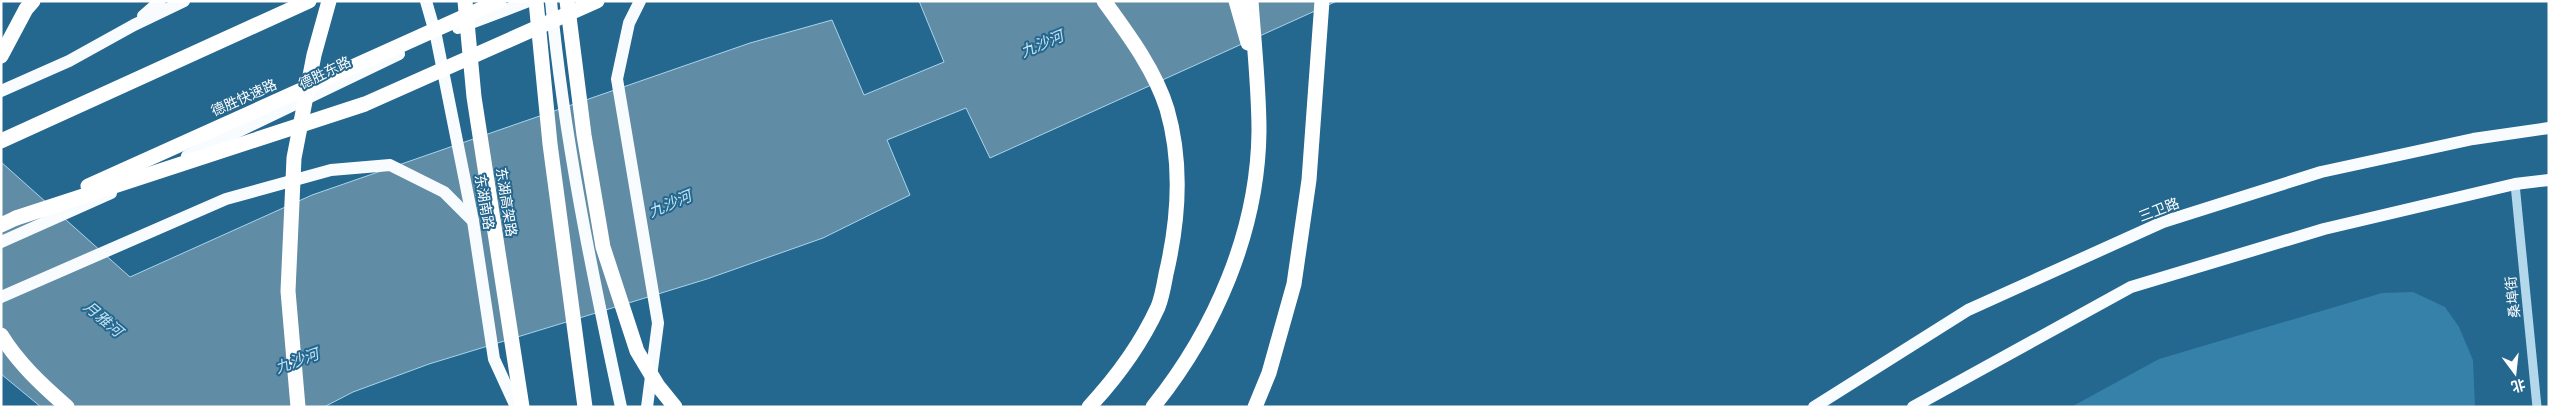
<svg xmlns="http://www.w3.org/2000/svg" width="2550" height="408" font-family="'Fira Sans Condensed','Noto Sans SC',sans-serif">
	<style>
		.green { fill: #3581a9 }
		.water { fill: #608ca6; stroke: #a8d5ec }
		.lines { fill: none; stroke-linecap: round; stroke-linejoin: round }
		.minor { stroke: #b4d8eb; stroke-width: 9 }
		.major { stroke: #f9fcff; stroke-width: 12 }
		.highway { stroke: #fff; stroke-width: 15 }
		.highway-bridge { stroke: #fff; stroke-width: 15 }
		.labels { text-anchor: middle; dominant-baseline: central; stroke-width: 4; stroke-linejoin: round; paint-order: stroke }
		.street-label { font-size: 14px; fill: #fff; stroke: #24678f }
		.water-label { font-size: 15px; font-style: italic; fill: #c3e2f3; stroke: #24678f }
	</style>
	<rect width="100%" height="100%" fill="#24678f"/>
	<path class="green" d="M2413,292L2445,307L2459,327L2473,360L2475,407H2071L2159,359L2382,293Z"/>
	<path class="water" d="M919,1H1337L990,158L966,108L887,140L910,195L823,238L707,279L429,364L353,392L324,407H41L1,374V162L130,277L312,195L750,43L832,20L864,95L944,62Z"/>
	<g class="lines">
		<path class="minor" d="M2515,184L2537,407"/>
		<g class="major">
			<path d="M426,1L436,36L473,221L494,359L516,407"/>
			<path d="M551,1C564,138 592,273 621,407"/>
			<path d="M640,1L629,23L617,79L658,323L647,407"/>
			<path d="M143,16L160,1"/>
			<path d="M458,28L529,1"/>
			<path d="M1,91L69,61L134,25L184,1"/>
			<path d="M187,156L399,54"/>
			<path d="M1,242L111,193"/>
			<path d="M1,297L226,199L331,170L390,165L444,192L473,221"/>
			<path d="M1814,407L1968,310L2163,222L2321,172L2473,139L2549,128"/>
			<path d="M1913,407L2131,287L2324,229L2515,184L2549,180"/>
		</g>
		<g class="highway">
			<path d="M1236,1L1248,43"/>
			<path d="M1,56L26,9L33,1"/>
			<path d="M1,141L309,1"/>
			<path d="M1,225L16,218"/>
			<path d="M1,335C18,363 42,385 67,407"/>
			<path d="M1089,407C1117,377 1141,344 1158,307C1162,297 1164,285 1166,274C1179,219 1183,164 1167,109C1155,70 1128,34 1104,1"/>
			<path d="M1153,407C1215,330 1258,231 1259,131C1259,88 1254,44 1251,1"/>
			<path d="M1255,407L1269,373L1294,284L1309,180L1322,1"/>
		</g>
		<g class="highway-bridge">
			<path d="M465,1L474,97L522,407"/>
			<path d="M536,1L550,144L585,407"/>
			<path d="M567,1L584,135L603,247L637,351L658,386L675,407"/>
			<path d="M88,186L499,1"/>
			<path d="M16,218L365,104L597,1"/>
			<path d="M298,407L288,291L294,158L314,55L329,1"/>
		</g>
	</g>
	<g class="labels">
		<g class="street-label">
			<text transform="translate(325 73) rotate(-26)">德胜东路</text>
			<text transform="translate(244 98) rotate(-24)">德胜快速路</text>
			<text transform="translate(484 202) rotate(80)">东湖南路</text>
			<text transform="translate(506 202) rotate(81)">东湖高架路</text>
			<text transform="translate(2159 210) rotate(-21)">三卫路</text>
			<text transform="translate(2513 297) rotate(-96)">桑埠街</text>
		</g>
		<g class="water-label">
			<text transform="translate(1042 44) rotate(-23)">九沙河</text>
			<text transform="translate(670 204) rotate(-23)">九沙河</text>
			<text transform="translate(103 319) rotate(40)">月雅河</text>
			<text transform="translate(297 361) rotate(-20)">九沙河</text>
		</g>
	</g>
	<rect width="2550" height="408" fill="none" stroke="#ffffff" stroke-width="5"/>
	<g transform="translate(2515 373) rotate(165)" stroke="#24678f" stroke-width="4" paint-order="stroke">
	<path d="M0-4L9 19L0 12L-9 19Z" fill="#ffffff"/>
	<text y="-8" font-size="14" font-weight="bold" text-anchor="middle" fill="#ffffff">北</text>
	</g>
</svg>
